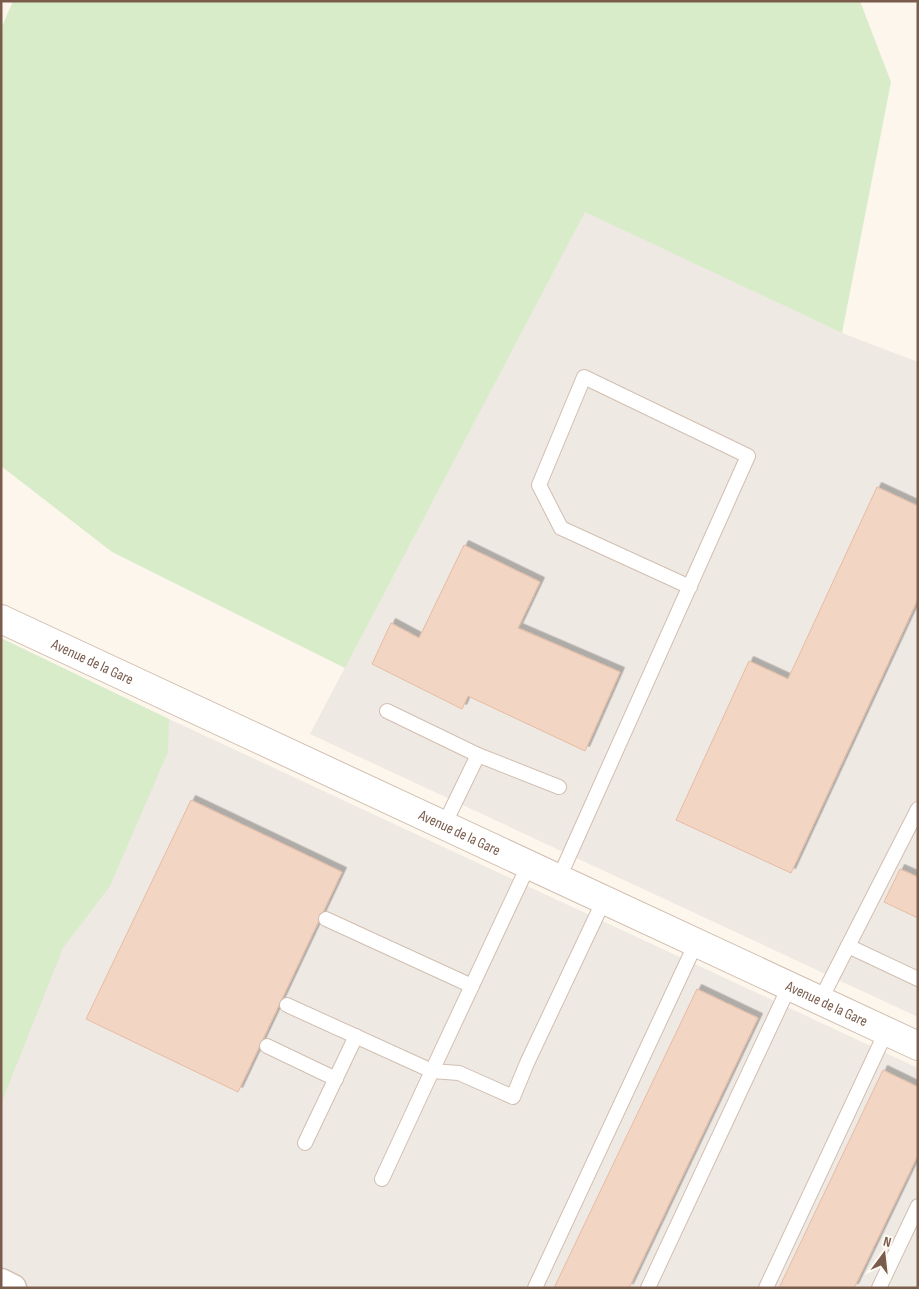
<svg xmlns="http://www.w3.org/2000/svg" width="919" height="1289" font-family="'Sofia Sans Condensed',sans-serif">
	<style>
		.industrial { fill: #efe9e4 }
		.green { fill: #d8ecc9 }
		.building { fill: #f3d5c3; stroke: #e6bba3; filter: url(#shadow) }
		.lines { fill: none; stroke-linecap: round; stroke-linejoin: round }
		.service-casing { stroke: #d1beb0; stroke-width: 16 }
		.minor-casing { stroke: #d1beb0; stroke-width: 29 }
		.tertiary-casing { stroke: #d1beb0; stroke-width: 30 }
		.service { stroke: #fff; stroke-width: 14 }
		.minor { stroke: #fff; stroke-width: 26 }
		.tertiary { stroke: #fff; stroke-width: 28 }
		.labels { text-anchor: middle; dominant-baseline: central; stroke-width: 4.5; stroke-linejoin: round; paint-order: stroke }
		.street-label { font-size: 15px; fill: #7a5c4d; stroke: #fffaf3 }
	</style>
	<defs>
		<filter id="shadow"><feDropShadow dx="4.5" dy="-4.5" stdDeviation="0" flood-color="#0004"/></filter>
	</defs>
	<rect width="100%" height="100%" fill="#fdf6ec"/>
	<g class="industrial">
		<path d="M585,211L842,333L918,362V1017L310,734Z"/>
		<path d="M169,719L918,1068V1288H1V1082Z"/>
	</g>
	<g class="green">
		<path d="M13,1H860L891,82L842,333L585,212L345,668L112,552L1,466V29Z"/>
		<path d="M1,638L169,719L168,752L110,886L63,948L1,1104Z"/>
	</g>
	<g class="building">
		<path d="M877,487L918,506V599L791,873L676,820L749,661L788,679Z"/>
		<path d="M464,545L540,582L518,628L620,672L585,751L468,696L462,709L372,664L391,623L419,638Z"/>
		<path d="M191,800L342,872L238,1092L86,1019Z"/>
		<path d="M900,869L918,877V918L884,902Z"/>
		<path d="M697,989L758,1018L629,1288H554Z"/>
		<path d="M883,1070L918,1087V1155L854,1288H779Z"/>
	</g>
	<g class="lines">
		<g class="service-casing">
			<g id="service">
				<path d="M387,711L478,755"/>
				<path d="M444,825L478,755L559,787"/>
				<path d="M559,878L748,456L584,377L539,485L561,528L690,587"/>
				<path d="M326,919L472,986"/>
				<path d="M848,946L918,809"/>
				<path d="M820,1001L848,946L918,979"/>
				<path d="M287,1005L432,1071L459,1073L513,1097L527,1063L604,900"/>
				<path d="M267,1046L336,1079"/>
				<path d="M305,1143L356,1036"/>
				<path d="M382,1179L432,1071L529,864"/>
				<path d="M535,1288L696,943"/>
				<path d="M648,1288L789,987"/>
				<path d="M766,1288L886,1032"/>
				<path d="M879,1288L918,1206"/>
			</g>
		</g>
		<g class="minor-casing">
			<path id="minor" d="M1,1282L13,1288"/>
		</g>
		<g class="tertiary-casing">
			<g id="tertiary">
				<path id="s1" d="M1,619L918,1046"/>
			</g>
		</g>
		<use href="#service" class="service"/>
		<use href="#minor" class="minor"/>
		<use href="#tertiary" class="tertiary"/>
	</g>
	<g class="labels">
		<g class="street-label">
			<text stroke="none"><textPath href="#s1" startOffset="101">Avenue de la Gare</textPath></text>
			<text stroke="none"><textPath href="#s1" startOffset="506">Avenue de la Gare</textPath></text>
			<text stroke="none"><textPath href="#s1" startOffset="911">Avenue de la Gare</textPath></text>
		</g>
	</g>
	<rect width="919" height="1289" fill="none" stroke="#7a5c4d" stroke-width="5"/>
	<g transform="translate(884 1254) rotate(15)" stroke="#fffaf3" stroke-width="4" paint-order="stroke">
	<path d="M0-4L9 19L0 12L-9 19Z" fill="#7a5c4d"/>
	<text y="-8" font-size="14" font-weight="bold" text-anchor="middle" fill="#7a5c4d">N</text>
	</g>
</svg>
